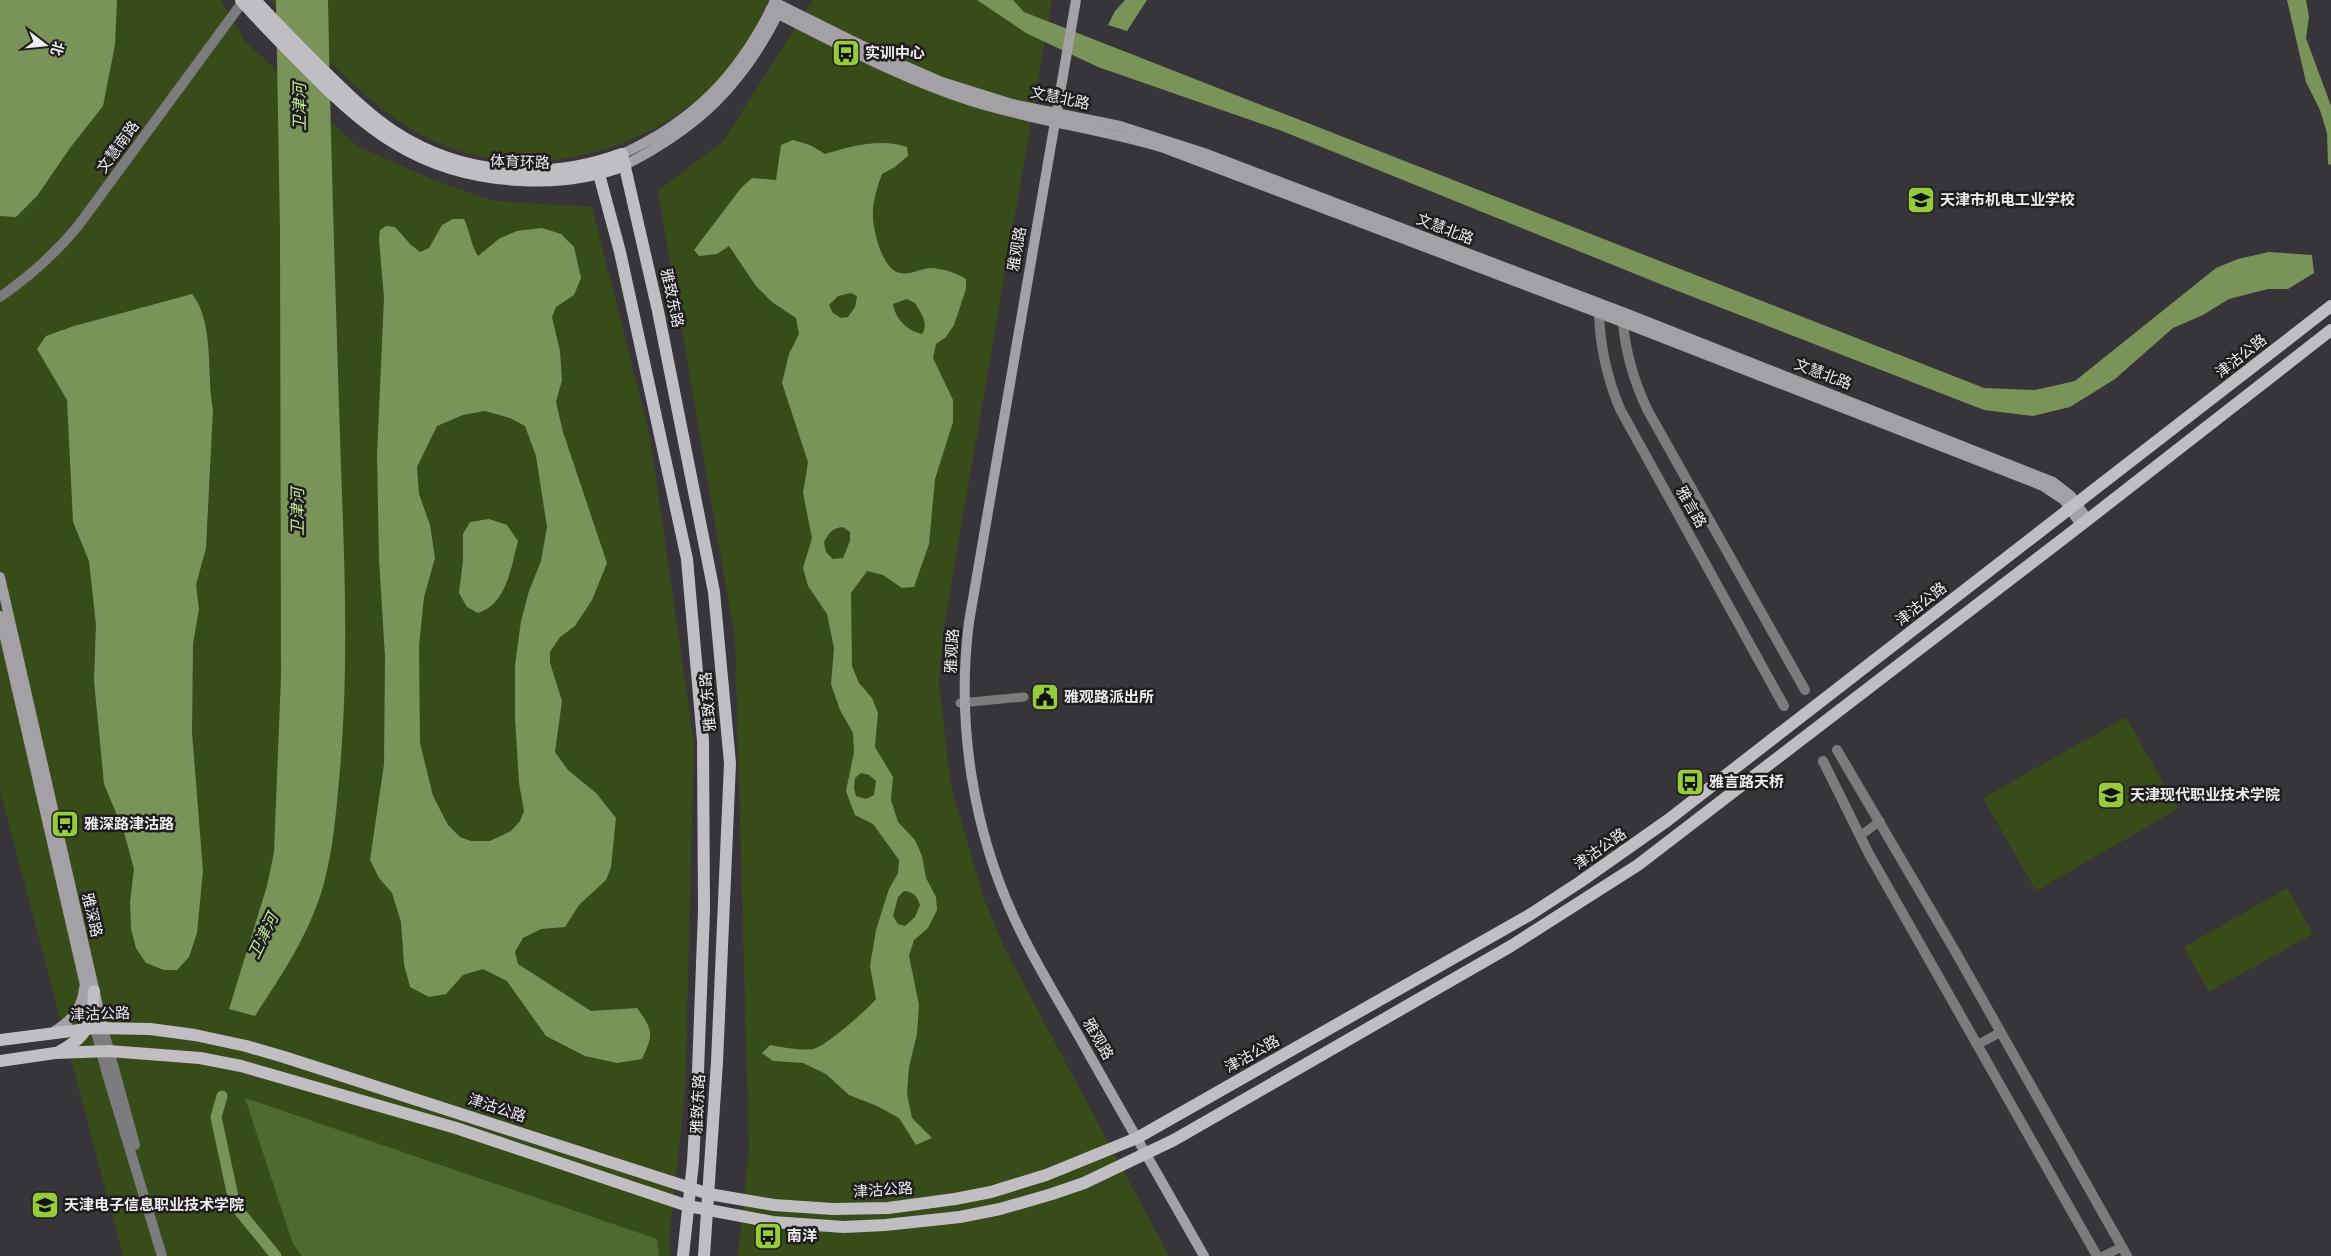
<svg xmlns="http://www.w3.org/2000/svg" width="2331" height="1256" font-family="Raleway,'Noto Sans SC',sans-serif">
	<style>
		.green { fill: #374c19 }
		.forest { fill: #506930 }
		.water { fill: #799358; fill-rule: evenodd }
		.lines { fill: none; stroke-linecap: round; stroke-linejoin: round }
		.canal { stroke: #799358; stroke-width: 11 }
		.minor { stroke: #7c7b7d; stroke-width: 9 }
		.tertiary { stroke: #7c7b7d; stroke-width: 10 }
		.secondary { stroke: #a3a1a5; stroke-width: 10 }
		.primary { stroke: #c1bec3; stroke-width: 12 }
		.labels { text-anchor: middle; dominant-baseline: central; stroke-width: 5; stroke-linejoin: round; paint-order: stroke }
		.poi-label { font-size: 15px; font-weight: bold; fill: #edecee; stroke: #1f1d1f; text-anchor: start }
		.street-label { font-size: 15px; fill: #edecee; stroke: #1f1d1f }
		.water-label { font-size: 16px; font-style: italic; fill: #c4eb95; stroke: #1f1d1f }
	</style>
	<rect width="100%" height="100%" fill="#38353a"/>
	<g class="green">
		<path d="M0,0H221L245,41L357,146L434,180L493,201L592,207L650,436L694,744L685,1096L669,1238L670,1256H123L0,791Z"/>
		<path d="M270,0H769C751,41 722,84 684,110C612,161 511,180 429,139C366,107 319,49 270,0Z"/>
		<path d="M813,0H1052L943,632L939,685L951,786L984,899L1005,949L1169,1256H738L749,1150L735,640L658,191L724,140Z"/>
		<path d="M2126,717L2178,809L2036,891L1983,798Z"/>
		<path d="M2287,888L2313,934L2209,992L2184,947Z"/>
	</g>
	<path class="forest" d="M245,1098L657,1239L659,1256H302L293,1244Z"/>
	<g class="water">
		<path d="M0,0H117L115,45L103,106L70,148L37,196L16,217L0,216Z"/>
		<path d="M276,0H328C331,156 336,312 341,468C345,572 349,677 339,780C336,815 333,849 324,883C311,932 282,974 255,1016L229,1009L267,886L274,852L281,676L280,231Z"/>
		<path d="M977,0H1013L1024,12L1984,388L2035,390L2075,381L2216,268L2238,259L2269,252L2312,255L2314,273L2288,289H2268L2229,299L2203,315L2173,328L2115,379L2070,407L2033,416L1984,410L1665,286L1282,131L1098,67L1026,33Z"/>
		<path d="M1125,0H1147L1127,31L1108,25L1115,11Z"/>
		<path d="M2287,0H2306L2309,17L2306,38L2331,106V165L2328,164L2327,133L2320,110L2306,82Z"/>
		<path d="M793,140L810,145L825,154C851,146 881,138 907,147L908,156L895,167L882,174C877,188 872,203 873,218C874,234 883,270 900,273C910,275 920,269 930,268C942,268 956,273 966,279V289L954,325L946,337L936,344L933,358L953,400V422L935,479L929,544L914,587L902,588L883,575L867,571L851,593L852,666L859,683L872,698L878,713L875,747L893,777L891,800L898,822L915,840L922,856L926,878L936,897L937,910L928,928L914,940L909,956L919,1005L917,1034L909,1067L907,1094L912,1118L932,1138L916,1145L899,1118L877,1106L849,1095L826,1074L803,1063L773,1061L762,1053L770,1045C783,1047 800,1051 813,1049C825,1047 868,1009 876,999L870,966L876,930L889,889L898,873L899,860L873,824L855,815L846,791L854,752L853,733L840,710L831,684L834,648L827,614L808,586L803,568L812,538L803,493L808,462L782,383L789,354L799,334L796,318L772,302L756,286L729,246L717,254L699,256L694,250L741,188L752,178L776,180L781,145ZM851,293L857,296L855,307L848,317L841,318L833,313L829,305L838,296ZM907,299L915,303C921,313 929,323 922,334C908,331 895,319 893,304ZM843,527L850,532V541L843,558L833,559L826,552L824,542C829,533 832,528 843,527ZM861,773L869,775L876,781L874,795L866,799L856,796L854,788L855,778ZM904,891C914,892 917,896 920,905L915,917L905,926L898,924L893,916L898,897Z"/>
		<path d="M453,219H464C470,232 471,245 478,256L500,238L517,231L542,228L561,234L574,247L581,278L574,295L556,307L552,317L560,351L562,380L556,402L563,432L607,563L592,600L575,626L560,637L550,652V663L562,701L555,752L568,770L596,793L616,818L611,867L606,880L579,905L565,927L541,929L523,938L515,952L518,964L591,1011L637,1008C653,1030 654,1034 642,1059L617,1063L585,1056L546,1036L507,981L483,969L463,975L446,994L429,997L410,987L404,964L401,922L392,893L379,878L370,860L384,764L385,657L379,559L377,455L384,298L379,239L380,230L386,226L395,227L411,245L420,252L429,248L442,225ZM485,411L510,418L525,426L536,456L547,527L541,561L529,591L521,621L515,665V718L519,783L524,811L520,821L511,831L490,841H471L460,837L448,825L433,796L420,743L419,646L424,597L435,558L430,525L419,494L417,467L437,426L463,415Z"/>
		<path d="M192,294C215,323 206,374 213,409L206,548L196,585L199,609L193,644L192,732L203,871L197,933L189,957L177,970H164L146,963L136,948L131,929L130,902L134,869L124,832L104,784L94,681L96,625L89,561L73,522L67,400L37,349L46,336L74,326Z"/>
		<path d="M489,519L507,525L518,541C511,567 507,604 478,613L467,607L459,593L463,560V534L470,522Z"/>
	</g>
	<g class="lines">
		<path class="canal" d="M222,1096L216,1117L235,1206L276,1256"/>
		<g class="minor">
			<path d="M960,703L1024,697"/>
			<path d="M1860,836L1880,821"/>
			<path d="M1977,1045L2001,1032"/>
			<path d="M2103,1256L2122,1247"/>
		</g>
		<g class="tertiary">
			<path d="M0,297C30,276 55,254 78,226L244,0"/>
			<path d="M1599,313C1600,346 1607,378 1620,409L1784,706"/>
			<path d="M1623,323C1626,355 1634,382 1648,411L1805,690"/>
			<path d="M1837,750L1955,951L2127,1256"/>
			<path d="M1823,761L1869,854L2097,1256"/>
			<path d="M95,1028L107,1074L162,1256"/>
			<path d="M103,1028L135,1145"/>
		</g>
		<g class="secondary">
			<path d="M1076,0L969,622C956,723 973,832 1017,924C1038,969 1066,1012 1090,1056C1128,1122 1166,1189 1204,1256"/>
			<path d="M774,2L889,59L942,82L1012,104L1120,126L1204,153L1625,313L2053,482L2071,496L2088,520"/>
			<path d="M770,10C836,43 902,79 971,101C1034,121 1101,129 1164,148L1599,313L2043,486L2064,500L2081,525"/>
			<path d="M622,154C694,121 738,76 773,5"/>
			<path d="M625,165C699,127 743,85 780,10"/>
			<path d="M0,577L103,1028"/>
			<path d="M0,616L90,1007"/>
			<path d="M53,1032C71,1021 82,1010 84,988"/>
		</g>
		<g class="primary">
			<path d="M241,0C258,20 277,39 296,58C364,128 418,175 520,180C555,182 592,178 625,165"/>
			<path d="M255,0C276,23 299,46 321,68C344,90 367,114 393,131C461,176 546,182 622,154L658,311L714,592L730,763L717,1062L704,1256"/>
			<path d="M596,163L620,252L687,559L703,741L704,911L698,1071L693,1162L683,1256"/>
			<path d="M0,1040L95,1028L150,1029L195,1035L246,1046L284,1057L709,1194L774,1205L833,1209L888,1208L955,1199L991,1192L1046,1175L1137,1138L1531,914L1580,882L1668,820L2331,306"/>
			<path d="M60,1051C88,1037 93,1021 94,991"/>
			<path d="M0,1061L55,1053L109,1051L200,1058L241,1066L456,1128L688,1206L773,1222L844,1227L885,1225L960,1217L1000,1209L1052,1194L1084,1183L1174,1140L1511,946L1638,865L2081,525L2331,330"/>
		</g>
	</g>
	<defs>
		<g id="bus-square" transform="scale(1.4375)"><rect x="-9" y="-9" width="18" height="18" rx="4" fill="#94cc3c" stroke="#1f1d1f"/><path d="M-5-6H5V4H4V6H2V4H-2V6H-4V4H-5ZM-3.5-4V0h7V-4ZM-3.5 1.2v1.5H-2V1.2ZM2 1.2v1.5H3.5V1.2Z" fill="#111"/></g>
		<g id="school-square" transform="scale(1.4375)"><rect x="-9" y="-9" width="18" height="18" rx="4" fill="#94cc3c" stroke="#1f1d1f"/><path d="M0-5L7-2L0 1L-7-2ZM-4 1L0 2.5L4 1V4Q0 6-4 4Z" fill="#111"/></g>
		<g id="civic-square" transform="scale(1.4375)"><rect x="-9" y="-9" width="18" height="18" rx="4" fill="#94cc3c" stroke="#1f1d1f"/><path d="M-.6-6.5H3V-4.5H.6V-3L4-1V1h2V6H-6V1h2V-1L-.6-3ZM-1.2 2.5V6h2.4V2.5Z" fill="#111"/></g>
		<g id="university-square" transform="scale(1.4375)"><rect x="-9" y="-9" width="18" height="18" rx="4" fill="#94cc3c" stroke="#1f1d1f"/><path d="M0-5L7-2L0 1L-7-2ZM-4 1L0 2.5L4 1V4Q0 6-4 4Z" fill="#111"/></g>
	</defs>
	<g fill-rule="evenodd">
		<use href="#bus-square" x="846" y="53"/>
		<use href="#school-square" x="1921" y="200"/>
		<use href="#civic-square" x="1045" y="697"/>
		<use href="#bus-square" x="1690" y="782"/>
		<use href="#university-square" x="2111" y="795"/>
		<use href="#bus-square" x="65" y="824"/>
		<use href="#university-square" x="45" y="1205"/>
		<use href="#bus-square" x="768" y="1236"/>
	</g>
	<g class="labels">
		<g class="poi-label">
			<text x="865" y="53">实训中心</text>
			<text x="1940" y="200">天津市机电工业学校</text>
			<text x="1064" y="697">雅观路派出所</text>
			<text x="1709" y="782">雅言路天桥</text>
			<text x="2130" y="795">天津现代职业技术学院</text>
			<text x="84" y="824">雅深路津沽路</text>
			<text x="64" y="1205">天津电子信息职业技术学院</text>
			<text x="787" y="1236">南洋</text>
		</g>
		<g class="street-label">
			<text transform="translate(1060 98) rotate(12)">文慧北路</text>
			<text transform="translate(118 147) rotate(-54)">文慧南路</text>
			<text transform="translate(520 162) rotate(2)">体育环路</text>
			<text transform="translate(1445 229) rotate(21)">文慧北路</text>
			<text transform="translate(1017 249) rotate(-80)">雅观路</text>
			<text transform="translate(672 298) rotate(78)">雅致东路</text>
			<text transform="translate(2241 356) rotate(-38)">津沽公路</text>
			<text transform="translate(1823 374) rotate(21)">文慧北路</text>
			<text transform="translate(1691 507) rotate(60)">雅言路</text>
			<text transform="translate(1921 604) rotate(-38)">津沽公路</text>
			<text transform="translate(952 651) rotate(-87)">雅观路</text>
			<text transform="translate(708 702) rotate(-95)">雅致东路</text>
			<text transform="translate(1600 849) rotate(-35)">津沽公路</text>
			<text transform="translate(92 915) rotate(77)">雅深路</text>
			<text transform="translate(100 1014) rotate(-2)">津沽公路</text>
			<text transform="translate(1098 1039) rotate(60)">雅观路</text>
			<text transform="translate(1252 1054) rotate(-29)">津沽公路</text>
			<text transform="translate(698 1104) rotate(-87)">雅致东路</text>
			<text transform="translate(497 1108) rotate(18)">津沽公路</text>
			<text transform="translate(883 1190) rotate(-4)">津沽公路</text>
		</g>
		<g class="water-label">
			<text transform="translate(299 107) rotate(-90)">卫津河</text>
			<text transform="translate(297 512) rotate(-90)">卫津河</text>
			<text transform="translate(263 936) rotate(-64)">卫津河</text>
		</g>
	</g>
	<g transform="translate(45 45) rotate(106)" stroke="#1f1d1f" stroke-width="4" paint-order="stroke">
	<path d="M0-4L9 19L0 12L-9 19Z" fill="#edecee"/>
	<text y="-8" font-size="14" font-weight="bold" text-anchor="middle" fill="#edecee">北</text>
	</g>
</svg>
